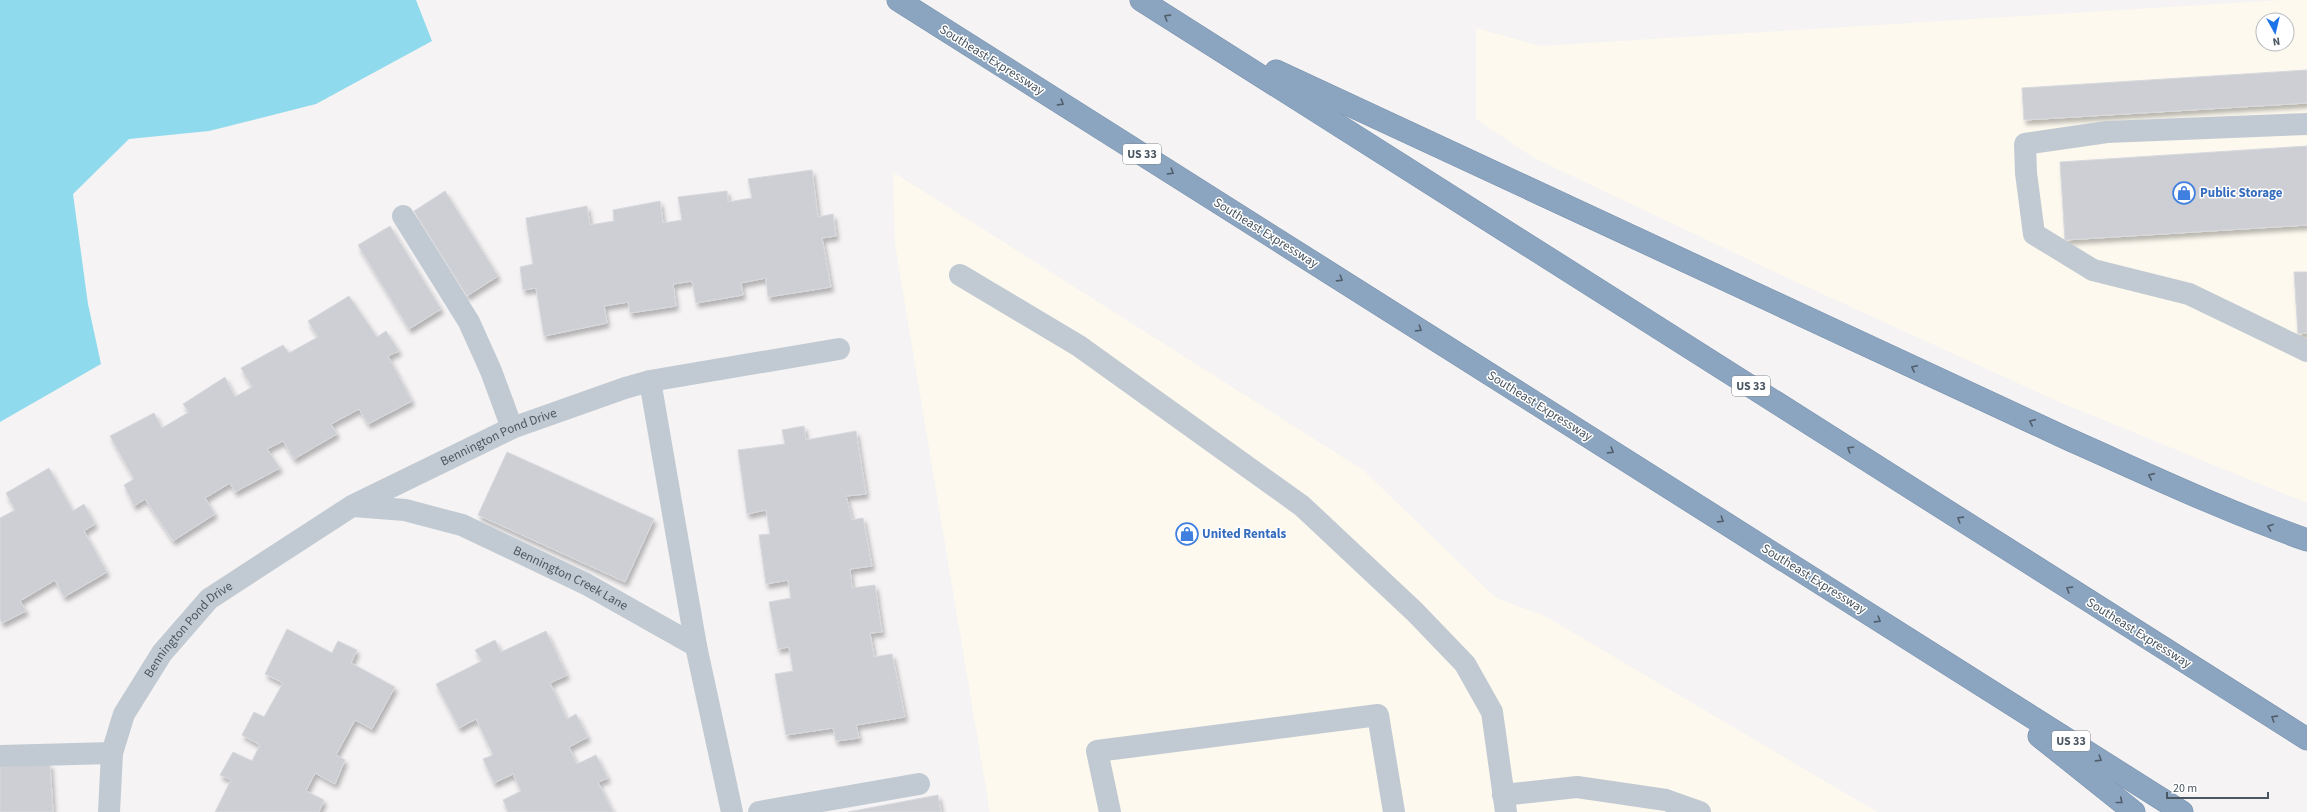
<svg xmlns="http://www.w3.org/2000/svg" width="2307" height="812" font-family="'Source Sans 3',sans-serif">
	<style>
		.commercial { fill: #fdf9ef; fill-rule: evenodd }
		.water { fill: #90daee }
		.building { fill: #cdcfd5; stroke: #d7d9de; filter: url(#shadow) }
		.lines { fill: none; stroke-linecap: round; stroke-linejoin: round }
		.highway-casing { stroke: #7690ad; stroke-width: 23 }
		.minor { stroke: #c1cad2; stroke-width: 22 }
		.highway { stroke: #8ba5c1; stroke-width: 22 }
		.oneway { stroke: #505e6b }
		.labels { text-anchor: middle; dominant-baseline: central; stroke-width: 3; stroke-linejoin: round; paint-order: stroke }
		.shield { fill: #fff; stroke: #808990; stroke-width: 1 }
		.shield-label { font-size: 12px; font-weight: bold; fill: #4a5661 }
		.street-label { font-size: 13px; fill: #4a5661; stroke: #fff }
		.shop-label { font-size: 13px; font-weight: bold; fill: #366cbe; stroke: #fff; text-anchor: start }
	</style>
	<defs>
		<filter id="shadow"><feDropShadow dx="2.5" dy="4.5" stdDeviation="2" flood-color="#0004"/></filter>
	</defs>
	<rect width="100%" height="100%" fill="#f5f3f3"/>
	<g class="commercial">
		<path d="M2281,0H2307V503L2059,402L1781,275L1534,158L1476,119V28L1540,46ZM2263,20H2287V44H2263Z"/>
		<path d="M893,172L1363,470L1496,598L1545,616L1877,812H990L895,244Z"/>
	</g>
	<path class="water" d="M0,0H416L432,41L316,104L209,131L129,139L73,194L88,304L101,364L0,422Z"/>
	<g class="building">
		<path d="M2307,70V103L2024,120L2022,88Z"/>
		<path d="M2307,146V225L2065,240L2060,162Z"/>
		<path d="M812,170L818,217L833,214L836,236L822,238L831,287L768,297L766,278L741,283L743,295L696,303L692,281L673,284L676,306L630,313L628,302L604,306L607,323L544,336L536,288L523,290L520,267L533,264L526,218L587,206L590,225L614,221L613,210L660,201L663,223L682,220L678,197L727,191L728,202L752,198L748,179Z"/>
		<path d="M445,191L498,276L467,296L414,211Z"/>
		<path d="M390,226L441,309L409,329L358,245Z"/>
		<path d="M2294,272H2307V333L2298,334Z"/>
		<path d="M349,296L377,337L386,331L399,351L388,356L412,401L368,424L359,409L331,424L337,434L294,459L283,441L267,449L280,468L235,492L230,483L205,498L215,514L173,541L145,499L134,506L124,485L134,479L110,436L154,413L162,428L189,412L183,404L225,377L235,397L252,387L241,368L283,345L289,353L318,337L308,321Z"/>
		<path d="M804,426L806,440L856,431L866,494L846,496L852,520L863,518L872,566L850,569L852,588L875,585L882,632L870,633L874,657L892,654L905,717L856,725L859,738L836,741L833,728L786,735L775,674L793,671L789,647L778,649L769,602L791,598L788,580L766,584L759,535L770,534L766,510L747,514L738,450L785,444L782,430Z"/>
		<path d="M507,452L654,519L625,582L478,515Z"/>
		<path d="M49,468L73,511L84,504L95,524L84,531L107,572L64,597L55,580L20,601L26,611L2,623L0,619V518L15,510L6,493Z"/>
		<path d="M287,629L332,653L338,641L357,650L351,663L395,687L372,729L355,720L336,755L345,760L335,784L315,773L306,791L324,800L319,812H215L231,780L220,775L233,752L252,761L260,745L242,735L254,712L264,717L283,683L265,674Z"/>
		<path d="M546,631L567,675L550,683L567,719L576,714L588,737L569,747L577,764L596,755L608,778L598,782L613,812H508L503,800L521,791L513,774L494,783L483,759L493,755L476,719L459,728L436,684L482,661L475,650L495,640L501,652Z"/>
		<path d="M50,764L53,812H0V767Z"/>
		<path d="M938,795L941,812H848Z"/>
	</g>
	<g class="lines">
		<g class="highway-casing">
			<g id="highway">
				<path d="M898,0L2182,812"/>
				<path d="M1141,0L2307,739"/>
				<path d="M1276,71L2068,439C2147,474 2225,511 2307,540"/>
				<path d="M2039,736L2134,812"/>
			</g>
		</g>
		<g class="minor">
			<path d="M2307,124L2107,132L2025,144L2026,173L2034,234L2093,270L2189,294L2307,351"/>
			<path d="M403,216L469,322L491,371L512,428"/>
			<path d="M960,275L1079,346L1302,506L1415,612L1465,664L1492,712L1506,812"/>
			<path d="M650,381L696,646L732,812"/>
			<path id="s1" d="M353,506L405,510L462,525L586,584L696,646"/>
			<path d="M0,756L112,753"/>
			<path d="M1503,795L1577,787L1666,800L1700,812"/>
			<path id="s2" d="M109,812L112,753L124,714L162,653L209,599L352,506L512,428L625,388L650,381L839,349"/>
			<path d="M759,812L919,784"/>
			<path d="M1110,812L1097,751L1378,715L1394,812"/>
		</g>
		<use href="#highway" class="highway"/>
	</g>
	<defs><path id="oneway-chevron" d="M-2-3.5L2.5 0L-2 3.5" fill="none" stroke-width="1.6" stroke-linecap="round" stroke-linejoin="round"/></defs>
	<g class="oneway">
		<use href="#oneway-chevron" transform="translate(1167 17) rotate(-148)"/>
		<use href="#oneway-chevron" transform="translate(1061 103) rotate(32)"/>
		<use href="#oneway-chevron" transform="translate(1171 172) rotate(32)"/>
		<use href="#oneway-chevron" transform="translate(1340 279) rotate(32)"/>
		<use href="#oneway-chevron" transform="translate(1419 329) rotate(32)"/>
		<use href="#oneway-chevron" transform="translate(1914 368) rotate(-155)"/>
		<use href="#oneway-chevron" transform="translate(2032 422) rotate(-155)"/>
		<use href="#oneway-chevron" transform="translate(1850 449) rotate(-148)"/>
		<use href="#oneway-chevron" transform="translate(1611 451) rotate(32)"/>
		<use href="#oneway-chevron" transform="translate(2151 476) rotate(-156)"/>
		<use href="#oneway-chevron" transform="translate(1960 519) rotate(-148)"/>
		<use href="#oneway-chevron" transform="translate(1721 520) rotate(32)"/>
		<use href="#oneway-chevron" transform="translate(2270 527) rotate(-160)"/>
		<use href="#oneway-chevron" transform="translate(2069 589) rotate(-148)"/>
		<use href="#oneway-chevron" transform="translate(1878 620) rotate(32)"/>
		<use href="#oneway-chevron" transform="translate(2274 718) rotate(-148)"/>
		<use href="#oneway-chevron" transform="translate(2099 759) rotate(32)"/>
		<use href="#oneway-chevron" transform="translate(2120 801) rotate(39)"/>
	</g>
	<defs>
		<g id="shop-ring" transform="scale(1.15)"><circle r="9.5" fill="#fff" stroke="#3f7fe0" stroke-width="1.5"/><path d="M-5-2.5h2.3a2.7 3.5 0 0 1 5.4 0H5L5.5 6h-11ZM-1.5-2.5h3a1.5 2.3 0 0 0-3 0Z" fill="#3f7fe0"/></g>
	</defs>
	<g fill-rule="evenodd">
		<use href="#shop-ring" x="2184" y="193"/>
		<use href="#shop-ring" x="1187" y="534"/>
	</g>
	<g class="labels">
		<g class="shield">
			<rect x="1123" y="144" width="38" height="20" rx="3"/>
			<rect x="1732" y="376" width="38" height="20" rx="3"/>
			<rect x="2052" y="731" width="38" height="20" rx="3"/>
		</g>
		<g class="shield-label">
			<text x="1142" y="154">US 33</text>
			<text x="1751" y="386">US 33</text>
			<text x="2071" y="741">US 33</text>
		</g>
		<g class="street-label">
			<text transform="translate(992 60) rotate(32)">Southeast Expressway</text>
			<text transform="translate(1266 233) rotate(32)">Southeast Expressway</text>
			<text transform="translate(1540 406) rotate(32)">Southeast Expressway</text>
			<text stroke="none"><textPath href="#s2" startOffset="576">Bennington Pond Drive</textPath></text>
			<text stroke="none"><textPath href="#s1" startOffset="232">Bennington Creek Lane</textPath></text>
			<text transform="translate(1814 579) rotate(32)">Southeast Expressway</text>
			<text stroke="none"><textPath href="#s2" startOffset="207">Bennington Pond Drive</textPath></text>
			<text transform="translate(2139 633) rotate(32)">Southeast Expressway</text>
		</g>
		<g class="shop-label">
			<text x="2200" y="193">Public Storage</text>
			<text x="1202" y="534">United Rentals</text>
		</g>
	</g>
	<g transform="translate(2275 32) rotate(172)"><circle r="19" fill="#ffffff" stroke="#b7bbc0"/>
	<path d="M0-3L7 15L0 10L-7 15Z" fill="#1a73e8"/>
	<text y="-6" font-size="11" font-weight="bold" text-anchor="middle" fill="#4a5661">N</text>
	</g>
	<path d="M2167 792v6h101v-6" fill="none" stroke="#4a5661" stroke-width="2"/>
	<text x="2173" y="792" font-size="12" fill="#4a5661" stroke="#ffffff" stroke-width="3" paint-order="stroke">20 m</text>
</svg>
